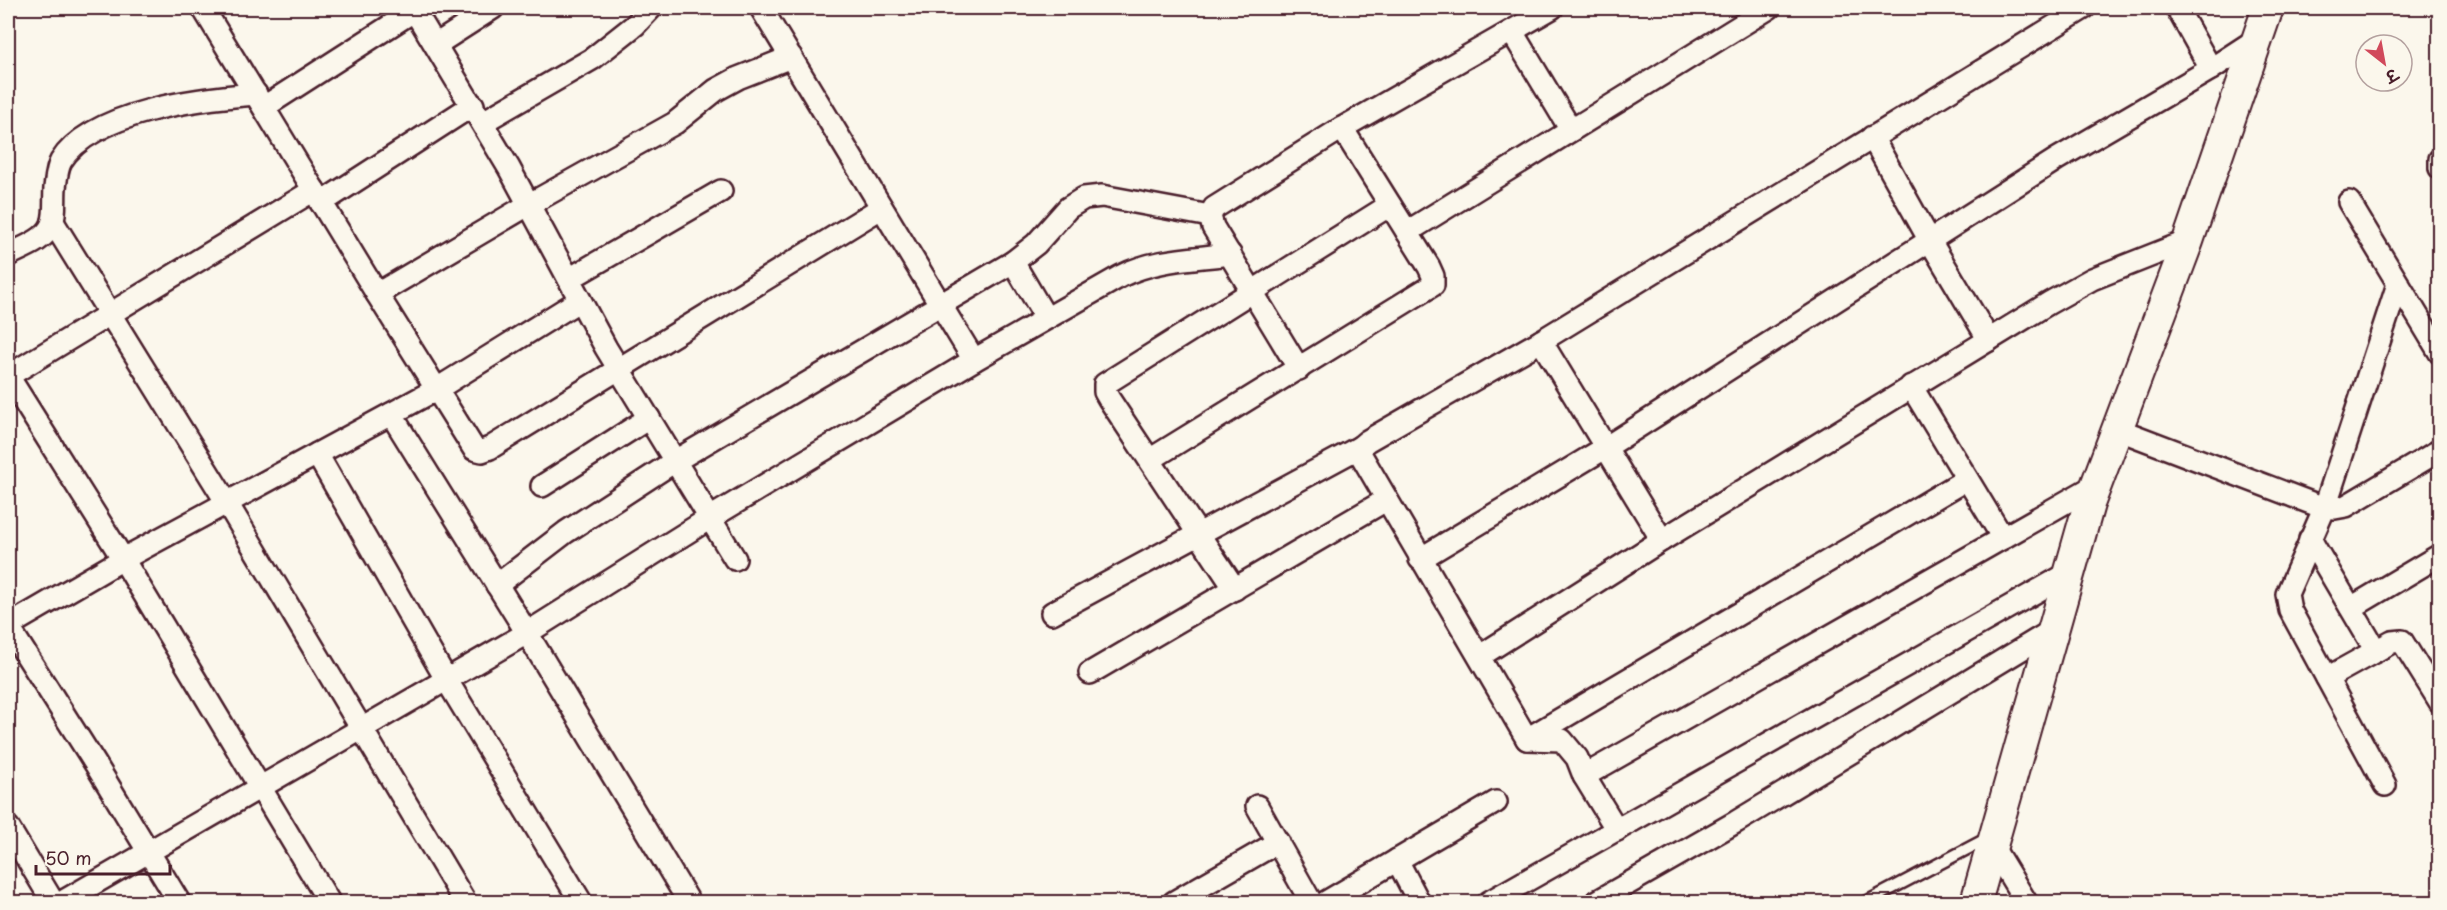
<svg xmlns="http://www.w3.org/2000/svg" width="2447" height="910" font-family="'Playpen Sans','Playpen Sans Deva',sans-serif">
	<style>
		.lines { fill: none; stroke-linecap: round; stroke-linejoin: round }
		.lane-casing { stroke: #4a1f2b; stroke-width: 15 }
		.street-casing { stroke: #4a1f2b; stroke-width: 26 }
		.secondary-casing { stroke: #4a1f2b; stroke-width: 34 }
		.lane { stroke: #fbf7ec; stroke-width: 10 }
		.street { stroke: #fbf7ec; stroke-width: 21 }
		.secondary { stroke: #fbf7ec; stroke-width: 30 }
	</style>
	<rect width="100%" height="100%" fill="#fbf7ec"/>
	<filter id="ink" filterUnits="userSpaceOnUse"><feTurbulence type="fractalNoise" baseFrequency=".0167" numOctaves="2"/><feDisplacementMap in="SourceGraphic" scale="12" xChannelSelector="R" yChannelSelector="G"/><feConvolveMatrix kernelMatrix="1 2 1 2 8 2 1 2 1" color-interpolation-filters="sRGB"/></filter>
	<g filter="url(#ink)">
		<g class="lines">
			<g class="lane-casing">
				<path id="lane" d="M1866,902L1990,837"/>
			</g>
			<g class="street-casing">
				<g id="street">
					<path d="M203,8L377,294L474,449L482,451L490,448L881,208"/>
					<path d="M413,8L509,168L606,348L675,461L566,532L497,585"/>
					<path d="M761,8L974,360"/>
					<path d="M2084,8L1541,341L1367,441L1360,447L1361,455L1527,739L1562,740L1577,758L1584,776L2096,485"/>
					<path d="M2177,8L2211,69"/>
					<path d="M1512,32L1571,130"/>
					<path d="M437,44L493,8"/>
					<path d="M264,107L415,10"/>
					<path d="M483,122L592,59L635,25L651,8"/>
					<path d="M1872,137L1930,241L1989,340"/>
					<path d="M2440,159V168"/>
					<path d="M314,190L8,376L123,559L329,902"/>
					<path d="M2349,202L2440,353"/>
					<path d="M321,203L473,105"/>
					<path d="M53,222L227,503L465,902"/>
					<path d="M1407,232L1769,8"/>
					<path d="M8,255C22,248 46,240 52,224C56,214 54,199 55,188C56,180 57,168 61,161C92,111 202,98 256,94"/>
					<path d="M1013,262L1046,318"/>
					<path d="M569,279L721,191"/>
					<path d="M377,294L528,205L675,123L716,90L738,78L791,57"/>
					<path d="M1541,341L1662,540"/>
					<path d="M1299,369L1213,227L1210,216L1214,208L1342,128L1552,8"/>
					<path d="M1911,386L2003,538"/>
					<path d="M2117,429L2319,506L2335,508L2346,506L2440,450"/>
					<path d="M317,454L446,679L581,902"/>
					<path d="M1151,459L1433,285V276L1429,267L1342,128"/>
					<path d="M542,486L649,418"/>
					<path d="M2310,539L2376,651"/>
					<path d="M735,559L675,461L1013,262L1036,244L1068,208L1084,198L1102,196L1210,216"/>
					<path d="M1420,559L1605,448L2057,159L2211,69L2257,39"/>
					<path d="M1235,589L1109,399L1105,392V384L1390,205"/>
					<path d="M2351,608L2440,555"/>
					<path d="M1052,613L1360,447"/>
					<path d="M8,626L123,559L437,389L580,300"/>
					<path d="M8,626L96,765L179,902"/>
					<path d="M1480,656L1662,540L2049,303L2092,279L2188,241"/>
					<path d="M1090,673L1386,500"/>
					<path d="M2327,678L2392,642L2402,641L2440,702"/>
					<path d="M1527,739L1967,479"/>
					<path d="M1584,776L1617,830"/>
					<path d="M2385,785L2290,610L2287,594L2325,507L2398,284"/>
					<path d="M1257,806L1311,902"/>
					<path d="M8,827L53,902"/>
					<path d="M1992,846L2026,902"/>
					<path d="M1397,860L1419,902"/>
					<path d="M62,902L527,633L391,414"/>
					<path d="M689,902L527,633L710,518L974,360L1121,276C1154,259 1193,259 1230,254"/>
					<path d="M1174,902L1278,842"/>
					<path d="M1326,902L1496,802"/>
					<path d="M1489,902L2069,573"/>
					<path d="M1596,902L1736,822L2053,630"/>
				</g>
			</g>
			<g class="secondary-casing">
				<path id="secondary" d="M1976,902L2089,504L2188,241L2268,8"/>
			</g>
			<use href="#lane" class="lane"/>
			<use href="#street" class="street"/>
			<use href="#secondary" class="secondary"/>
		</g>
	</g>
	<rect width="2447" height="910" fill="none" stroke="#fbf7ec" stroke-width="30"/>
	<rect x="15" y="15" width="2417" height="880" fill="none" stroke="#4a1f2b" stroke-width="2" filter="url(#ink)"/>
	<g transform="translate(2384 63) rotate(149)"><circle r="28" fill="#fbf7ec" stroke="#b4a19f" stroke-width="1.5"/>
	<path d="M0-4.5L10 22L0 15L-10 22Z" fill="#d1495b"/>
	<text y="-9" font-size="16" font-weight="bold" text-anchor="middle" fill="#4a1f2b">उ</text>
	</g>
	<path d="M36 865v9h134v-9" fill="none" stroke="#4a1f2b" stroke-width="3"/>
	<text x="45" y="865" font-size="18" fill="#4a1f2b" stroke="#fbf7ec" stroke-width="4.5" paint-order="stroke">50 m</text>
</svg>
